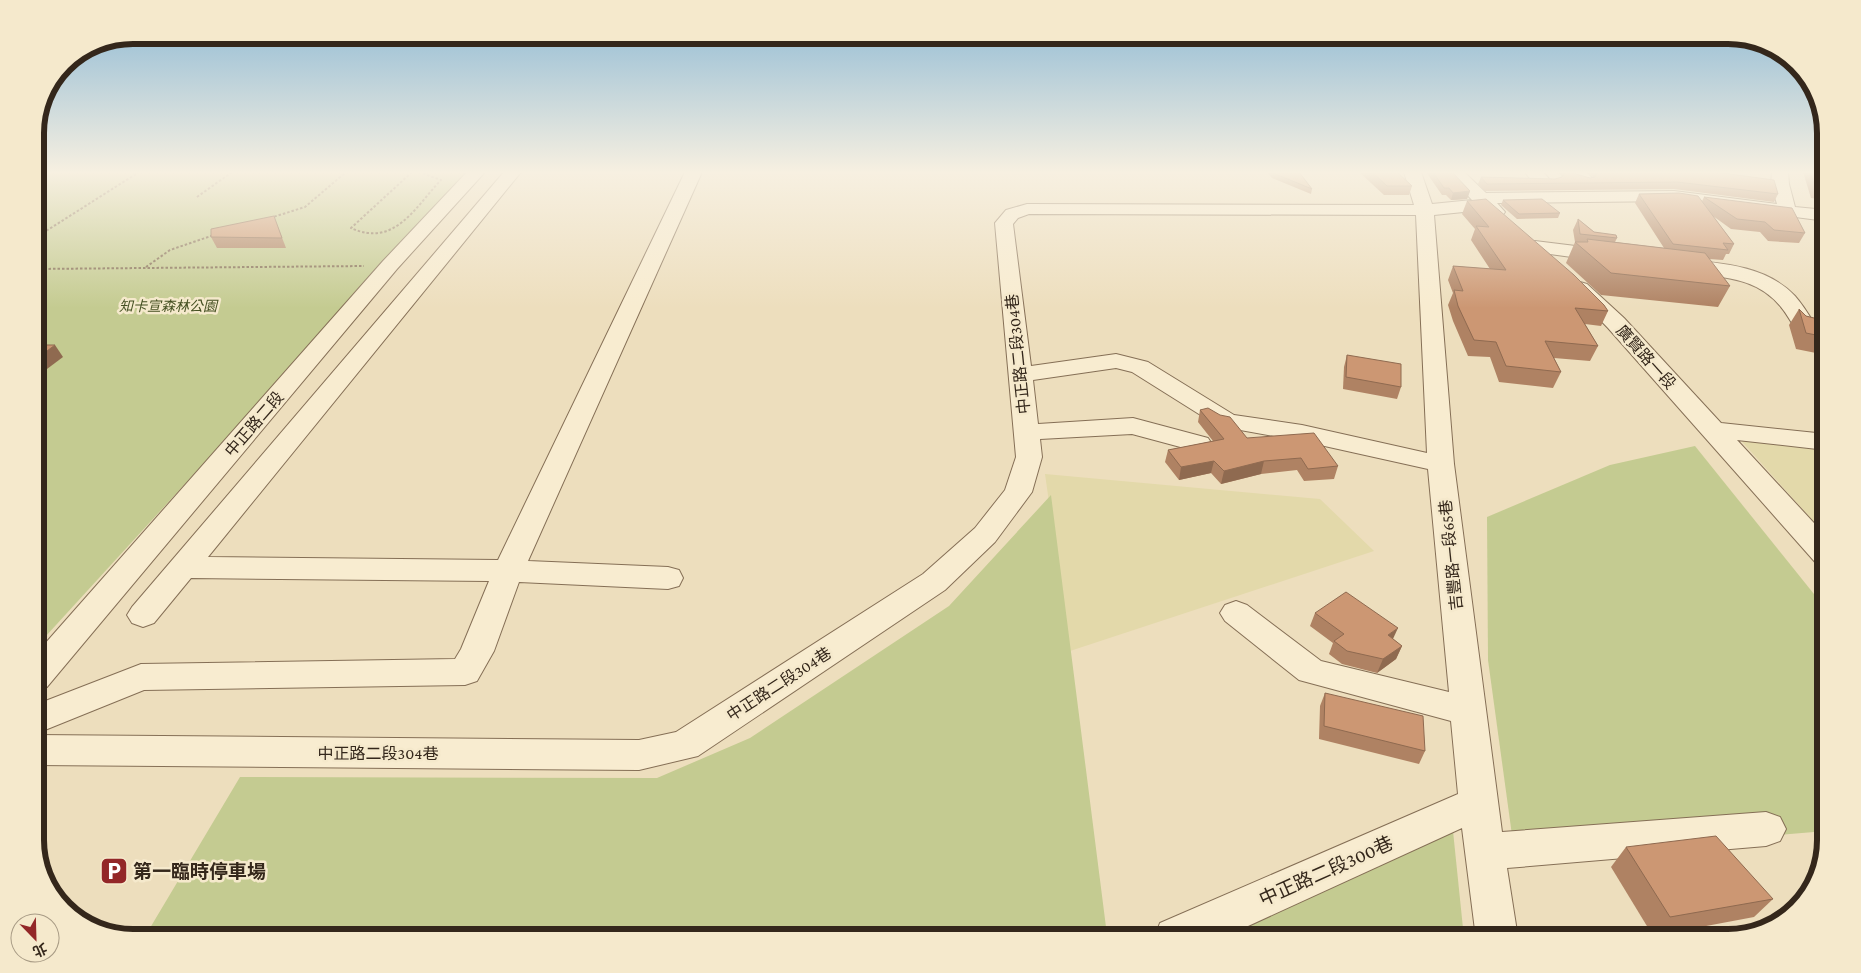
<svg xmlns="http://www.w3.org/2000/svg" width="1861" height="973" font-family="'Crimson Pro','Noto Sans TC',serif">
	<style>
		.farmland { fill: #e3d9aa }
		.green { fill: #c4cb91 }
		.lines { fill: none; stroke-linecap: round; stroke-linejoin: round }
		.minor-casing { stroke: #856f56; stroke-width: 2 }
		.path { stroke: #856f56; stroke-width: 2; stroke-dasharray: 2.5 2; stroke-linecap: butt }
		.minor { fill: #f8ecd0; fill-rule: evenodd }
		.wall { fill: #af8263 }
		.shaded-wall { fill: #8f6a50 }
		.building { fill: #cc9773; stroke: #8f6a50 }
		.labels { text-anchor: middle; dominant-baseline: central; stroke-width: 5; stroke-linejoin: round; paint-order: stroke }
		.far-park-label { font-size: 14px; font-style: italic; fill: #455022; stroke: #f5e9cc }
		.street-label { font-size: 16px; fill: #34271b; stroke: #f5e9cc }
		.near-poi-label { font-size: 19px; font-weight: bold; fill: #34271b; stroke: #f5e9cc; text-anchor: start }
		.near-street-label { font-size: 19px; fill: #34271b; stroke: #f5e9cc }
		.rim { fill: none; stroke: #34271b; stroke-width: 6 }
	</style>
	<rect width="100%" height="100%" fill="#eddebd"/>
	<g class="farmland">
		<path d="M1737,436L1826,447V523L1814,522Z"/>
		<path d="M1045,474L1320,499L1374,551L1070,651Z"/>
	</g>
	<g class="green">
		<path d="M35,172H470L35,648Z"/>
		<path d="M1695,446L1826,609V831L1515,857L1488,660L1487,517L1610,465Z"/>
		<path d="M1051,495L1106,927L1060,938H144L240,777L657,778L750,738L949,606Z"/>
		<path d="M1453,831L1464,938H1198Z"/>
	</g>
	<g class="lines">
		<g class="minor-casing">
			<g id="minor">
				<path d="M467,172H485L397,269L47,687L35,691V655L383,261Z"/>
				<path d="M504,172H521L208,557L498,560L685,172H702L528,561L668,567L679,570L683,578L679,586L668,589L519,582L494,651L477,681L465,685L144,690L35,734V705L141,664L455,659L461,649L489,581L191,578L154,623L143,627L132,623L127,615L132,607Z"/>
				<path d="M1404,172H1421L1432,204L1472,200L1446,172H1464L1486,193L1674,191L1777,204L1771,184L1772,172H1788L1789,184L1795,207L1826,210V221L1674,201L1497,203L1505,212L1502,216C1493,218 1490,216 1483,210L1434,215L1454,464L1502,832L1766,812L1780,817L1786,829L1780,841L1766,846L1507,868L1518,938H1476L1462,828L1222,938H1154L1160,923L1458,794L1451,721L1299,680L1225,621L1220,613L1225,605L1236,601L1247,605L1321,661L1449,692L1428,469L1302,441L1218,426L1132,372L1116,368L1033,380L1038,424L1133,418L1208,438L1212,444L1208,450L1199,452L1132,434L1040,439L1042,457L1032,492L995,542L945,590L698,756L639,770L35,765V735L639,740L676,732L923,574L975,528L1005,490L1016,457L995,223L1006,210L1027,204L1414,205ZM1029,214L1416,215L1427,453L1302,425L1234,415L1148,362L1116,354L1031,366L1013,224L1018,218Z"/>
				<path d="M1525,172H1543L1549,179L1546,183C1536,185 1531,181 1525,172Z"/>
				<path d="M1567,172H1586L1593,179L1590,183C1580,185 1572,181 1567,172Z"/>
				<path d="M1535,241L1608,250L1615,252L1618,256L1615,260L1608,262L1528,251L1525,247L1528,243Z"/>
				<path d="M1680,259C1720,263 1766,265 1795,296C1803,305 1809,315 1815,325L1812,330L1804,332L1796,330C1791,322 1787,314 1781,307C1753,272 1711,279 1673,269L1670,265L1673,261Z"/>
				<path d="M1580,282L1587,284L1624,318L1721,423L1826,434V450L1737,440L1826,536V565L1815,562L1608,328L1573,292L1570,288L1573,284Z"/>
			</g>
		</g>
		<g class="path">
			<path d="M412,172L351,228C395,248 415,207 441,180L419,172"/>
			<path d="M197,197L232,172"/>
			<path d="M270,218L305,207L346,172"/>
			<path d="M35,238L139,172"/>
			<path d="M146,267L170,250L214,235"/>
			<path d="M35,269L364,266"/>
		</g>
		<use href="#minor" class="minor"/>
	</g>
	<g class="wall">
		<path d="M1267,172H1299L1312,189L1311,194L1272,178Z"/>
		<path d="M1359,172H1397L1412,186L1409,195H1384Z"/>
		<path d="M1426,172H1452L1470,191L1467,199L1451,200L1446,195H1442Z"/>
		<path d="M1552,172H1574L1576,174L1590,178L1593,177L1588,172H1715L1778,194L1774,202L1674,189L1485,191L1478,184L1481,177L1555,179L1562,177L1560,174Z"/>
		<path d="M1803,172H1826V200L1811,198Z"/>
		<path d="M1639,194L1702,201L1704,197L1805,233L1799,243L1768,241L1760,232L1731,229L1713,216L1734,244L1729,254H1726L1723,260L1709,259L1730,286L1718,307L1601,295L1566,263L1575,242L1573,230L1578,219L1594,232L1617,238L1615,242L1664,248L1635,203Z"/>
		<path d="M1503,200L1560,213L1558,218L1517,219L1501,205Z"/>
		<path d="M1467,201L1608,311L1601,326L1585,324L1598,346L1590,361L1554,358L1561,372L1553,388L1499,382L1490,357L1468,356L1453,321L1448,305L1453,293L1448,280L1453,266L1490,269L1471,240L1475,229L1462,214Z"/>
		<path d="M278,227L286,248H217L211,237Z"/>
		<path d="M1799,309L1806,316L1814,318L1823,314L1826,310V355L1796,349L1789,325Z"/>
		<path d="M1347,355L1401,387L1397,399L1343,389L1344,367Z"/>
		<path d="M1200,410L1247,438L1338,466L1334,479L1304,481L1297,470L1261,474L1221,484L1211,473L1179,480L1165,462L1168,450L1213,441L1198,422Z"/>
		<path d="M1315,613L1393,639L1402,646L1396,659L1377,673L1342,664L1329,654L1333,643L1310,626Z"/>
		<path d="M1325,693L1425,751L1419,764L1319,739L1320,706Z"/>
		<path d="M1626,847L1773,899L1754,917L1653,936L1611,867Z"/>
	</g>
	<g class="shaded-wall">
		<path d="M1470,191L1467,199L1451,200L1453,193Z"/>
		<path d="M55,345L63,357L35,378V360Z"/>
		<path d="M1214,461L1211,473L1179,480L1181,467Z"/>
		<path d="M1264,461L1261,474L1221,484L1224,471Z"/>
		<path d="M1398,628L1392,641L1388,635Z"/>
		<path d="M1402,646L1396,659L1377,673L1383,659Z"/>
	</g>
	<g class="building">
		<path d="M1272,172H1299L1312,189L1273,173Z"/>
		<path d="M1372,172H1397L1412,186H1387Z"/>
		<path d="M1433,172H1452L1470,191L1453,193L1449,188H1444Z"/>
		<path d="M1566,172H1574L1576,174L1590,178L1595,177L1598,172H1715L1774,180L1778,194L1677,182L1487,184L1481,177L1555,179L1562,177Z"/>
		<path d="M1810,172H1826V190L1816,189Z"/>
		<path d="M1679,193L1698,196L1734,244L1723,243L1728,250L1673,244L1639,194Z"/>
		<path d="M1704,197L1792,208L1805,233L1774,230L1765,222L1737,219Z"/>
		<path d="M1486,199L1574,275L1604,305L1608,311L1575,308L1598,346L1545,341L1561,372L1506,366L1496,342L1474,340L1458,306L1454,290L1463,291L1453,266L1506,270L1476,226L1489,227L1467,201Z"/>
		<path d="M1542,199L1560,213L1519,214L1503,200Z"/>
		<path d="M274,216L282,238L211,237V229Z"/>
		<path d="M1578,219L1594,232L1616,235L1617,238L1580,234Z"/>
		<path d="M1587,239L1705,253L1730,286L1611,273L1575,242H1588Z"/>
		<path d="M1799,309L1806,316L1814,318L1824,314H1826V337L1806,333Z"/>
		<path d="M35,345H55L35,360Z"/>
		<path d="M1347,355L1401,364V387L1346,377Z"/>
		<path d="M1208,408L1220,415L1230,417L1247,438L1314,433L1338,466L1308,469L1301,458L1264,461L1224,471L1214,461L1181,467L1168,450L1224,439L1200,410Z"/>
		<path d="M1346,592L1398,628L1388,635L1402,646L1383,659L1347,651L1334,641L1344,634L1315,613Z"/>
		<path d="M1325,693L1423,716L1425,751L1324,726Z"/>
		<path d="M1716,836L1773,899L1670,917L1626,847Z"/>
	</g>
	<linearGradient id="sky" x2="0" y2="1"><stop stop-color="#8bb8d4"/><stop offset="0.56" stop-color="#f7f0e1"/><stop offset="1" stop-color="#f7f0e1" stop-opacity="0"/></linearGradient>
	<rect width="1861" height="308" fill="url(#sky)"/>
	<defs>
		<g id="parking-square" transform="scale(1.4375)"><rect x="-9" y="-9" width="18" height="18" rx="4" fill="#932728" stroke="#f5e9cc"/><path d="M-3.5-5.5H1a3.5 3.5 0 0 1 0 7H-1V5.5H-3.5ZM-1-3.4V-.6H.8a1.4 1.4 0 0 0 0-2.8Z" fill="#fff"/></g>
	</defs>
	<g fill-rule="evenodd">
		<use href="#parking-square" x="114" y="871"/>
	</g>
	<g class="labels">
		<g class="far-park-label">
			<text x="168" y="306">知卡宣森林公園</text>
		</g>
		<g class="street-label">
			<text transform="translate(1018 354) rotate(-96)">中正路二段304巷</text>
			<text transform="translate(1646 357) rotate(48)">廣賢路一段</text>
			<text transform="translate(254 424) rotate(-49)">中正路二段</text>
			<text transform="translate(1451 555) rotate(-96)">吉豐路一段65巷</text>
			<text transform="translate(779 684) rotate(-33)">中正路二段304巷</text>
			<text x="378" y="753">中正路二段304巷</text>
		</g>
		<g class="near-poi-label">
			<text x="133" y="871">第一臨時停車場</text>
		</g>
		<g class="near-street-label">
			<text transform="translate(1326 871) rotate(-24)">中正路二段300巷</text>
		</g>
	</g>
	<path d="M0 0H1861V973H0ZM133 44H1728A89 89 0 0 1 1817 133V840A89 89 0 0 1 1728 929H133A89 89 0 0 1 44 840V133A89 89 0 0 1 133 44Z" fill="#f5e9cc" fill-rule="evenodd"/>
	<path class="rim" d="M133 44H1728A89 89 0 0 1 1817 133V840A89 89 0 0 1 1728 929H133A89 89 0 0 1 44 840V133A89 89 0 0 1 133 44Z"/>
	<g transform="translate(35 938) rotate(157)"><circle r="24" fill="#f5e9cc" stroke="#a89b85"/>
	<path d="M0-4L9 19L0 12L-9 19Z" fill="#932728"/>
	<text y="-8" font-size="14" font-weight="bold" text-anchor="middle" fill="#34271b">北</text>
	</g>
</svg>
